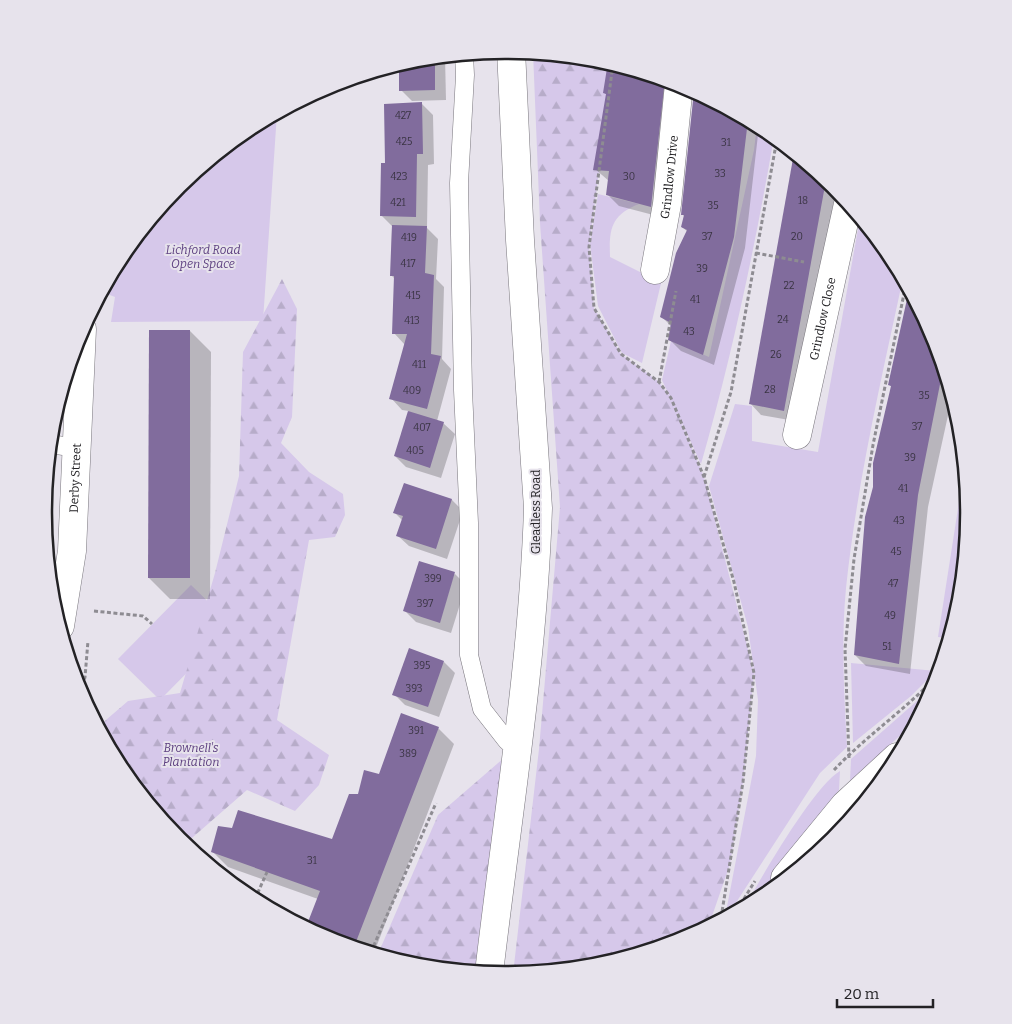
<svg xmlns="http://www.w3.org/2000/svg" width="1012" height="1024" font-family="Bitter,serif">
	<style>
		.green { fill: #d6c8ea }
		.forest { fill: url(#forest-firs) }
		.shadow { fill: #0003 }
		.building { fill: #816c9d }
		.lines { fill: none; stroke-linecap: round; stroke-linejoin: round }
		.service-casing { stroke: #79767d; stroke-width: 19 }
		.minor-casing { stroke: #79767d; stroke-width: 29 }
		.secondary-casing { stroke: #79767d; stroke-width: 29 }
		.path { stroke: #8e8c92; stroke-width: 3; stroke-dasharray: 4 2.5; stroke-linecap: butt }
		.service { stroke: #fff; stroke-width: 18 }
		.minor { stroke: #fff; stroke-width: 28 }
		.secondary { stroke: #fff; stroke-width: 28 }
		.labels { text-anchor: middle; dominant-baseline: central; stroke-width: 4; stroke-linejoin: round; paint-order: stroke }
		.number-label { font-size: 10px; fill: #3a3443 }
		.street-label { font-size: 12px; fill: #232225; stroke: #e7e3ec }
		.park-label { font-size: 12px; font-style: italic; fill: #5e4181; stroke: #e7e3ec }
		.rim { fill: none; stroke: #232225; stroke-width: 2.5 }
	</style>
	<defs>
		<pattern id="forest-firs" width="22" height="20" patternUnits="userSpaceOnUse" patternTransform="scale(1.25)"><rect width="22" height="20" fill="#d6c8ea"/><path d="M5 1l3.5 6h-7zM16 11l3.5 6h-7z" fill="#b7acc9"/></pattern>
	</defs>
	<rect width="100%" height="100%" fill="#e7e3ec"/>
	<g class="green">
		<path d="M277,113L263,321L111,322L115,297L102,292C109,280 114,266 122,255C161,199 217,145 277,113Z"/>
		<path d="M757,125L774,137C755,247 732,356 701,464L662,380L671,341L709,357L754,150Z"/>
		<path d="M598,194L639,204C611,215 609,229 610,257L640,272L658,275L662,279L642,363L622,353L598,306L590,244Z"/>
		<path d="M860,218L891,255L903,278C881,381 857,483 846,588C841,641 844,694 847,747L820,773L728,915L725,917L756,756L758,700L748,627L709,486L735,404L752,406V441L818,452Z"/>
		<path d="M964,470L968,512L959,602L948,638L938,637Z"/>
		<path d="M191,585L233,626L160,700L118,659Z"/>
		<path d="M851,663L936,671L911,696L853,743Z"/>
		<path d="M934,686L915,722L850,781L851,759Z"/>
		<path d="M840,771L839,790L793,847L757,899L746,905C762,876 814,786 840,771Z"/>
	</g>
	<g class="forest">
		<path d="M533,52L596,59L613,64L589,247L594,308L621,354L659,382L671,398L704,477L754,673L743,782L730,864L709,925L683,939L596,965L513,974L539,749L560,507L540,223Z"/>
		<path d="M282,279L297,309L292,417L281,443L309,472L343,494L345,515L335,537L309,540L277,720L329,755L319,785L295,811L247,790L185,844L121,769L99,726L128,701L180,693L215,573L239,476L243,352Z"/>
		<path d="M505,757L478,972L416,965L378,954L438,815Z"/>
	</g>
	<g class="shadow">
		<path d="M445,56L446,100L412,101L401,90L400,63L416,59Z"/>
		<path d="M608,62L668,80L661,217L619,206L608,195L609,181L595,169L607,95L605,93Z"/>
		<path d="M695,91L759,126L745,248L714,365L681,351L670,340L672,327L661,316L688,232L682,227L685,217L682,214Z"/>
		<path d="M422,104L433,115L434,164L428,165L427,228L438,239L436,279L444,287L442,359L451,369L437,421L443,423L455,434L441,478L406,467L395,456L409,411L402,410L391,398L405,345L394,333L395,279L391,275L392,226L381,215L387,165Z"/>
		<path d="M795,154L836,189L795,421L761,415L750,403Z"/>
		<path d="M910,293L933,335L952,397L928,507L910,674L866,666L855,655L874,487L892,387L890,385Z"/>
		<path d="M190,331L211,352L210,599H170L149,578Z"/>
		<path d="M404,484L452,500L463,511L447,559L409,546L397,535L403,521L395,513Z"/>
		<path d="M455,574L466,585L451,633L416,622L405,611Z"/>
		<path d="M444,662L455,673L439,717L405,705L394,694Z"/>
		<path d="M438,728L454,744L374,953L329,939L308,928L318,899L228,867L213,852L333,841L359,796L380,775Z"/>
	</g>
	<g class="building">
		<path d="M435,57V90L399,91V64L416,59Z"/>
		<path d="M608,62L665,79L651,207L606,195L609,171L593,170L606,94L603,93Z"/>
		<path d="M694,91L748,120L734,237L703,355L668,340L671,323L660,317L676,253L687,230L681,227L684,215H681Z"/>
		<path d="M422,102L423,154H417L416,217L380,216L381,163H385L384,104Z"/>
		<path d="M794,153L826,180L784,411L749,404Z"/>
		<path d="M392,225L427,226L425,273L434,275L431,354L441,356L427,409L389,399L407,334H392L394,276H390Z"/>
		<path d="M909,290L933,335L943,369L918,495L899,664L854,655L865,517L873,487V463L891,386L888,385Z"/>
		<path d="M149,330H190V578H148Z"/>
		<path d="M408,411L444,422L430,468L394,456Z"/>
		<path d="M404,483L452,499L436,549L396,536L403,516L393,513Z"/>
		<path d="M419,561L455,572L440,623L403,611Z"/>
		<path d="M409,648L444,661L428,707L392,695Z"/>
		<path d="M401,713L439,727L354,947L329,939L306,927L320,891L211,852L218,826L232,828L238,810L332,839L349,794H358L364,770L379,774Z"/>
	</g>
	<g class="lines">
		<g class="service-casing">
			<g id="service">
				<path d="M464,54L465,75L459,183L463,390L469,523V655L482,709L507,741L519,744"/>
				<path d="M50,444L77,448"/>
			</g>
		</g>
		<g class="minor-casing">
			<g id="minor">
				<path id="s1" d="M655,270L667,204L679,84"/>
				<path id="s2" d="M797,435L848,204"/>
				<path id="s3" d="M60,626L72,551L82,329"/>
				<path d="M785,878L845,805L897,757"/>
			</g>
		</g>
		<g class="secondary-casing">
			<path id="secondary" d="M489,973C507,818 533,664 538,508L520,240L511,50"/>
		</g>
		<g class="path">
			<path d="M613,64L589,247L594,308L621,354L659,382L671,398L704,477L734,582L754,673L743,782L721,918"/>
			<path d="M756,253L804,262"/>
			<path d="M659,382L676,291"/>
			<path d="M704,477L731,392L777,139"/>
			<path d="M94,611L143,616L152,624"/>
			<path d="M81,692L85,677L88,641"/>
			<path d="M849,758L845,649L854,559L873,445L906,284"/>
			<path d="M834,770C866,736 905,710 937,676"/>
			<path d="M255,899L267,872"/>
			<path d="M737,910L755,881"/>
			<path d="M371,952L436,803"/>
		</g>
		<use href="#service" class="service"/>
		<use href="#minor" class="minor"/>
		<use href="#secondary" class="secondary"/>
	</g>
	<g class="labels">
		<g class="number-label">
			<text x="403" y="116">427</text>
			<text x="404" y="142">425</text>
			<text x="726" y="143">31</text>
			<text x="720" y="174">33</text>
			<text x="399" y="177">423</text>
			<text x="629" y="177">30</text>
			<text x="803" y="201">18</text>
			<text x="398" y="203">421</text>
			<text x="713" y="206">35</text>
			<text x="707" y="237">37</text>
			<text x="797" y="237">20</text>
			<text x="409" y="238">419</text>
			<text x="408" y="264">417</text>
			<text x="702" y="269">39</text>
			<text x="789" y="286">22</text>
			<text x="413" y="296">415</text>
			<text x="695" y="300">41</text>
			<text x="783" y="320">24</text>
			<text x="412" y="321">413</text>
			<text x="689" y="332">43</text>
			<text x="776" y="355">26</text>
			<text x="419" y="365">411</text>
			<text x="770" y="390">28</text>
			<text x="412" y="391">409</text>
			<text x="924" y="396">35</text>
			<text x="917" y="427">37</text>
			<text x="422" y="428">407</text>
			<text x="415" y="451">405</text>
			<text x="910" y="458">39</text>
			<text x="903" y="489">41</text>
			<text x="899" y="521">43</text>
			<text x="896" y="552">45</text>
			<text x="433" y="579">399</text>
			<text x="893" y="584">47</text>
			<text x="425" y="604">397</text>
			<text x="890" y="616">49</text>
			<text x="887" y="647">51</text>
			<text x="422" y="666">395</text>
			<text x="414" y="689">393</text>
			<text x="416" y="731">391</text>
			<text x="408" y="754">389</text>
			<text x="312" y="861">31</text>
		</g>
		<g class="street-label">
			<text stroke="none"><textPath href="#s1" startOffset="94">Grindlow Drive</textPath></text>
			<text stroke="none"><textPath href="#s2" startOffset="119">Grindlow Close</textPath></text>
			<text stroke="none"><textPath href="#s3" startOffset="149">Derby Street</textPath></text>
			<text transform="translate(536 512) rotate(-90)">Gleadless Road</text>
		</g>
		<g class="park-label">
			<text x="203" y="250">Lichford Road<tspan x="203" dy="14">Open Space</tspan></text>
			<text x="191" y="748">Brownell's<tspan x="191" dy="14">Plantation</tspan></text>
		</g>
	</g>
	<path d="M0 0H1012V1024H0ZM505 59H507A453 453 0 0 1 960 512V513A453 453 0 0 1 507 966H505A453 453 0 0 1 52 513V512A453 453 0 0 1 505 59Z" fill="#e7e3ec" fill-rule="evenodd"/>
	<path class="rim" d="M505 59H507A453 453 0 0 1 960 512V513A453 453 0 0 1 507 966H505A453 453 0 0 1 52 513V512A453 453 0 0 1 505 59Z"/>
	<path d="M837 999v8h96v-8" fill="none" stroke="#232225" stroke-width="2.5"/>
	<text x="844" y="999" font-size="15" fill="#232225" stroke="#e7e3ec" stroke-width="4" paint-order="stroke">20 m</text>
</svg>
